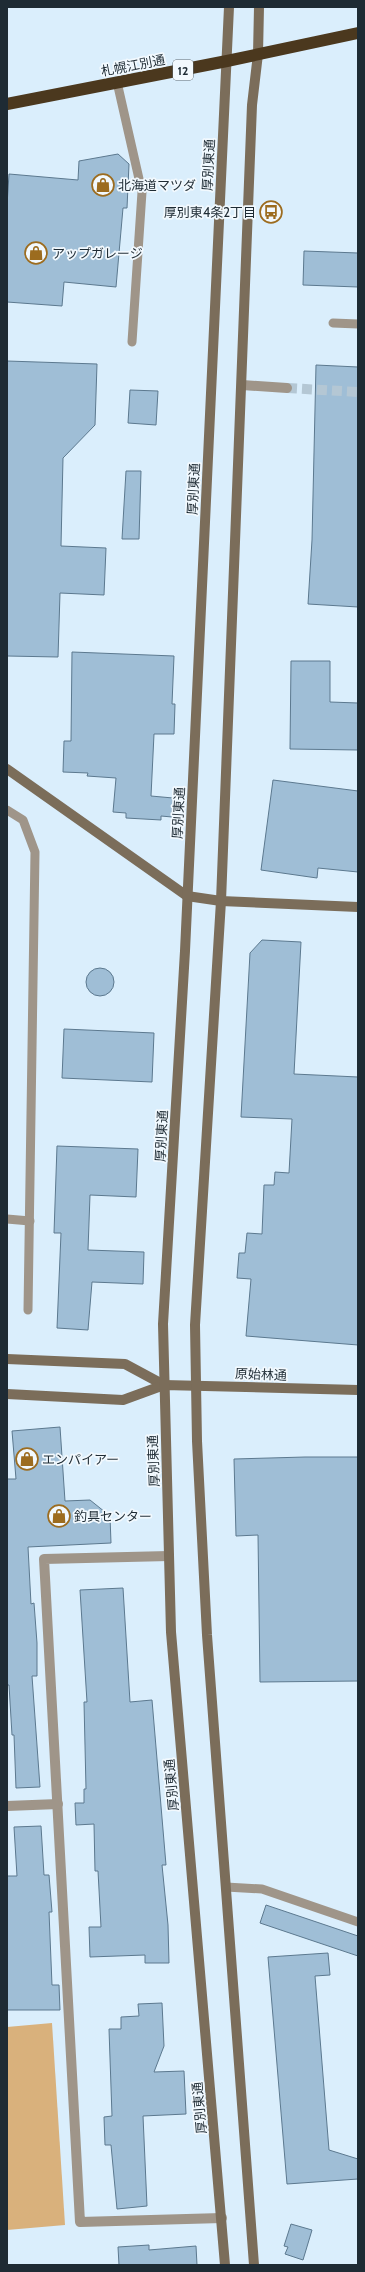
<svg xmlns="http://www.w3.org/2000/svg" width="365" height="2272" font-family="Cabin,'Noto Sans JP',sans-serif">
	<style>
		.green { fill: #d9b17c }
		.building { fill: #9fbed6; stroke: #5c798f }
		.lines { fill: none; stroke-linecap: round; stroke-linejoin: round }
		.street-tunnel { stroke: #b4c7d4; stroke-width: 10; stroke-dasharray: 10 5; stroke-linecap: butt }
		.lane { stroke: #9f9589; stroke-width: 9 }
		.street { stroke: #9f9589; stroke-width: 10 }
		.secondary { stroke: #7b6d5a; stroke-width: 10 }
		.highway { stroke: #4b381e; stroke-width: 12 }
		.labels { text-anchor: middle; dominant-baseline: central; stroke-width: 3.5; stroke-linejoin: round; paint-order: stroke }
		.shield { fill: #f2f9fe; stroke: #5e6971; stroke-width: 1 }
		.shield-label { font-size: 12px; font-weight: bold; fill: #1e2b34 }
		.street-label { font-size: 13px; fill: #1e2b34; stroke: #f2f9fe }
		.poi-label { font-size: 13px; fill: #1e2b34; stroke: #f2f9fe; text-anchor: start }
	</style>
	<rect width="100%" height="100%" fill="#daeefc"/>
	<path class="green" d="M52,2023L65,2225L7,2230V2027Z"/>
	<g class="building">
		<path d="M118,154L129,164L127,208H123L116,287L64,282L62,306L7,302V205L9,174L78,180L79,161Z"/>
		<path d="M304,251L358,253V287L303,285Z"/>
		<path d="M7,361L97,364L95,425L63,458L61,546L106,548L104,595L60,593L58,657L7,656Z"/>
		<path d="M316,365L358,367V607L308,604L312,540Z"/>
		<path d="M130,390L158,391L156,425L128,423Z"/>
		<path d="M126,471H141L139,539H122Z"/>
		<path d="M72,652L174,656L172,704H175L174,734H154L151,796L173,798L172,817L161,816V820L126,818V813L113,812L116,778L87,776L88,773L63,772L64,741H71Z"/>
		<path d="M291,661H330V702L358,703V750L290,749Z"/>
		<path d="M273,780L358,791V872L318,868L317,878L261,870Z"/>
		<path d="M262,940L301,942L294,1074L358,1077V1345L246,1336L251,1279L237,1278L239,1253H245L247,1233L262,1234L264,1185H274L275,1172L289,1173L292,1119L241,1117L250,953Z"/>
		<circle cx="100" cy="982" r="14"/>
		<path d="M64,1029L154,1033L152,1082L62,1078Z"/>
		<path d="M57,1146L138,1149L136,1197L90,1195L88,1250L144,1252L143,1284L92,1282L88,1330L57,1328L61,1233H54Z"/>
		<path d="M60,1427L65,1501L90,1500L110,1516L111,1543L28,1547L31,1604L34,1603L37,1643V1676H32L40,1787L16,1788L14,1735H12L9,1685H7V1479H16L12,1431Z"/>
		<path d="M305,1457H358V1681L260,1682L258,1535L236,1536L234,1459Z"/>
		<path d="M123,1588L130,1702L152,1700L166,1865H162L168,1925L169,1963H145V1955L90,1957L89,1927H101L98,1871H95L94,1824L76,1825L75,1803H84V1789H86L84,1702H87L80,1590Z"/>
		<path d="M41,1826L44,1875H49L52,1912H49L52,1985H59L60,2010H7V1876H17L14,1827Z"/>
		<path d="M266,1905L358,1936V1956L260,1923Z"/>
		<path d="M328,1953L330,1975L315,1976L329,2150L358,2159V2179L287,2184L268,1957Z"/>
		<path d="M162,2003L164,2046L154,2072L184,2071L186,2114L143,2116L147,2206L117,2209L111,2145H105L104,2117L112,2116L109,2029H121V2017L139,2016L138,2004Z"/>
		<path d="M291,2224L312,2230L303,2260L285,2254L288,2247L284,2246Z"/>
		<path d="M149,2245V2250L196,2246L197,2265H119L118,2247Z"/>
	</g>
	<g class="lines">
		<path class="street-tunnel" d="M287,388L358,392"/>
		<g class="lane">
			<path d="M117,82L142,192L132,342"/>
			<path d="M333,323L358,324"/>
			<path d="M7,810L23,820L35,852L28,1310"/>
			<path d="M7,1219L30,1221"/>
			<path d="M226,1887L262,1889L358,1922"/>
		</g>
		<g class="street">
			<path d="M242,385L287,388"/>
			<path d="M169,1556L44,1559L80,2222L222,2218"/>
			<path d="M7,1806L58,1804"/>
		</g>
		<g class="secondary">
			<path d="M7,769L187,896L221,901L358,907"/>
			<path d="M7,1359L125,1364L164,1385"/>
			<path d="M7,1394L123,1400L164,1385L358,1390"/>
			<path d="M225,2265L171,1632L163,1324L185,951L229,7"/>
			<path d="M254,2265L207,1635L197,1441L195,1325L221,901L252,105L258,54L259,7"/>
		</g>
		<path class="highway" d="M7,104L227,61L358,33"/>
	</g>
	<defs>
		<g id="shop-ring" transform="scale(1.15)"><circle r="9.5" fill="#f2f9fe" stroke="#9c6c1f" stroke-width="1.5"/><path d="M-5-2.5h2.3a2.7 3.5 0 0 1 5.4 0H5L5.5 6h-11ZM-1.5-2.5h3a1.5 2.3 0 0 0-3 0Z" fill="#9c6c1f"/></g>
		<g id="bus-ring" transform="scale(1.15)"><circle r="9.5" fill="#f2f9fe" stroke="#9c6c1f" stroke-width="1.5"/><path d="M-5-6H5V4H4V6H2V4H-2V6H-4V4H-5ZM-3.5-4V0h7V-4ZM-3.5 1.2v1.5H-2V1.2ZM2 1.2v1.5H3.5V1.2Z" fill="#9c6c1f"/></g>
	</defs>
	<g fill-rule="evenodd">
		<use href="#shop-ring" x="103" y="185"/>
		<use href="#bus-ring" x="271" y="212"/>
		<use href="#shop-ring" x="36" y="253"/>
		<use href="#shop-ring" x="27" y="1459"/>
		<use href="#shop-ring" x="59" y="1516"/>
	</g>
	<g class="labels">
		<rect class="shield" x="173" y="60" width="20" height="20" rx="3"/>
		<g class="shield-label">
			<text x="183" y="70">12</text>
		</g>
		<g class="street-label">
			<text transform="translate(133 65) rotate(-11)">札幌江別通</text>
			<text transform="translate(208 165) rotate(-87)">厚別東通</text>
			<text transform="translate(193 489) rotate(-87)">厚別東通</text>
			<text transform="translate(178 813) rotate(-87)">厚別東通</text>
			<text transform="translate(161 1136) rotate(-87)">厚別東通</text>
			<text transform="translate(261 1374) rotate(2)">原始林通</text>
			<text transform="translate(153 1461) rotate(-92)">厚別東通</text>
			<text transform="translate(171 1785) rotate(-95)">厚別東通</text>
			<text transform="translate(199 2108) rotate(-95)">厚別東通</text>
		</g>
		<g class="poi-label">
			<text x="118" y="185">北海道マツダ</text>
			<text x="256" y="212" text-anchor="end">厚別東4条2丁目</text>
			<text x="52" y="253">アップガレージ</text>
			<text x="42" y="1459">エンパイアー</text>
			<text x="74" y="1516">釣具センター</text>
		</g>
	</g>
	<rect width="365" height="2272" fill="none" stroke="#1e2b34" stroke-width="16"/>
</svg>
